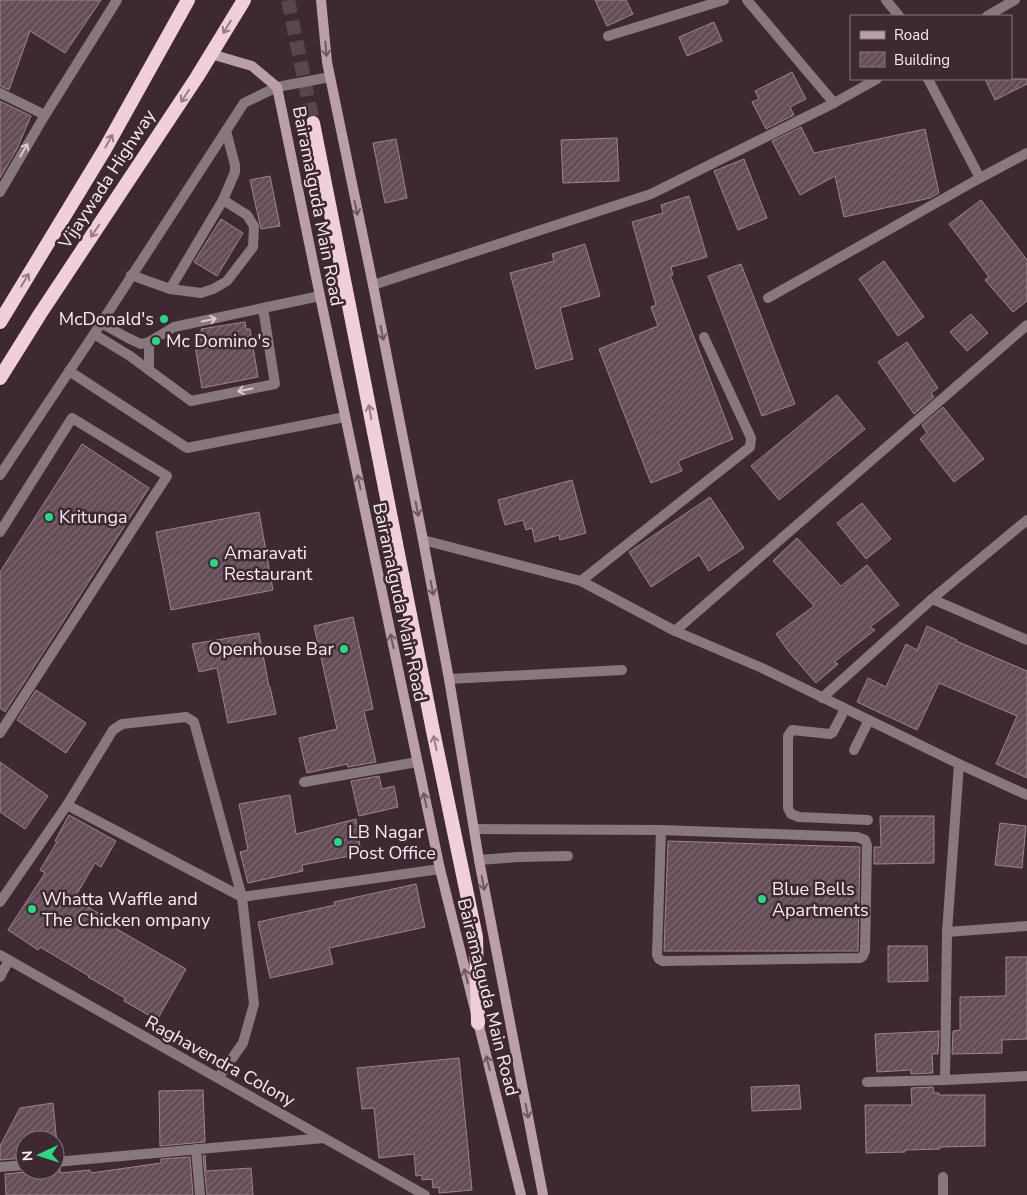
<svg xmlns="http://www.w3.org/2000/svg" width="1027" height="1195" font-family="'Nunito Sans',sans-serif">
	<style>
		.building { fill: url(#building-hatch); stroke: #9e838d }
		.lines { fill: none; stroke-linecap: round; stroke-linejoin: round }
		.trunk-tunnel { stroke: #5a454e; stroke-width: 14; stroke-dasharray: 14 7; stroke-linecap: butt }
		.service { stroke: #88777d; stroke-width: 10 }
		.minor { stroke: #88777d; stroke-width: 10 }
		.tertiary { stroke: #88777d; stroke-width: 10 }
		.secondary { stroke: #ba9faa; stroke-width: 10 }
		.trunk { stroke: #f0cedb; stroke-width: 14 }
		.oneway { stroke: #977b86 }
		.oneway2 { stroke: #705861 }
		.oneway3 { stroke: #d8c9cf }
		.poi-dot { fill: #27d885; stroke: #3e2831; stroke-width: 2 }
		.labels { text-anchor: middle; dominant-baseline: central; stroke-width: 5; stroke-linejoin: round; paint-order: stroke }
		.street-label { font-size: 18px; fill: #fbecf2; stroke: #3e2831 }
		.poi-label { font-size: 18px; fill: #fbecf2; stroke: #3e2831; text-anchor: start }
	</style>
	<defs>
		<pattern id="building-hatch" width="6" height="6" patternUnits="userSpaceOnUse" patternTransform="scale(1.25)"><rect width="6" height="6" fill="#654d57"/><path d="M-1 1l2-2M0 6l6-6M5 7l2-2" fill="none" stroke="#7c6770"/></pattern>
	</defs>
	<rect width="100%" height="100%" fill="#3e2831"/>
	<g class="building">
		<path d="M0,0H101L65,53L30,31L9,90L0,86Z"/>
		<path d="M595,0H626L633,14L607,26Z"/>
		<path d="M714,22L722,41L687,56L679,37Z"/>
		<path d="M792,72L806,99L790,107L794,115L766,129L752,102L759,99L755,91Z"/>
		<path d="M985,79H1027V84L995,100Z"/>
		<path d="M0,101L31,116L17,149L0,178Z"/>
		<path d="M801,127L814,153L925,129L939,193L930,198L844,217L835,176L800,195L772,141Z"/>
		<path d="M617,138L619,181L563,183L561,140Z"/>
		<path d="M396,139L407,198L385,203L373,143Z"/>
		<path d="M744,159L767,218L738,230L714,171Z"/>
		<path d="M270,176L280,226L261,229L250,180Z"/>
		<path d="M689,196L707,257L671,267L673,275H670L733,439L678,461L682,471L651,483L599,349L658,326L651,307L656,305L632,222L663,213L661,205Z"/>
		<path d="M981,200L1027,260V301L1013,312L985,280L989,277L949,224Z"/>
		<path d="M221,219L243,233L217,276L194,262Z"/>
		<path d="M585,244L600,296L560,308L573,359L536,369L510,273L554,261L552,254Z"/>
		<path d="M884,261L924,317L898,336L859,279Z"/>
		<path d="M741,264L795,404L762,416L708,276Z"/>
		<path d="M971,314L988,333L967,351L950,332Z"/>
		<path d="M245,322L246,329H250L258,377L202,388L194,340L203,339L201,329Z"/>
		<path d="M907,342L938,388L931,393L934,397L914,414L878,362Z"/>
		<path d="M837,395L865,429L779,500L751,466Z"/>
		<path d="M943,407L984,459L954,482L920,439L927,433L922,425Z"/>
		<path d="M82,444L149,488L5,712L0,708V572Z"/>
		<path d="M572,480L586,533L560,540L559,535L535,542L532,528L526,530L523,520L505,525L498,500Z"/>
		<path d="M710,497L744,548L709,571L699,555L651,587L629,552Z"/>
		<path d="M862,503L891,539L866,559L837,523Z"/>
		<path d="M259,512L273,590L171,610L156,532Z"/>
		<path d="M797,538L841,586L867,565L899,605L870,627L875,630L834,662L838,664L816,683L789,652L776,634L814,606L773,561Z"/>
		<path d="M353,617L373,709L364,711L376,762L348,767L347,764L307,773L299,738L337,729L314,626Z"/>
		<path d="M927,626L957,640L956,641L1027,671V778L996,764L1017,716L939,683L917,730L857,702L868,678L886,687L906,644L917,650Z"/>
		<path d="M259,633L269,687H270L276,714L228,723L217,668L199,672L192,644Z"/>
		<path d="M36,690L86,723L66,753L17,720Z"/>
		<path d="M0,762L48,796L25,829L0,812Z"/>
		<path d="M379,776L382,789L394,786L398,807L359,816L351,781Z"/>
		<path d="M290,795L296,834L356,819L361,854L302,865L303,871L248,883L240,852L248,850L239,804Z"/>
		<path d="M69,815L116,841L101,867L95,863L74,899L112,921L110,925L186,969L157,1020L124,1001L125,998L88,977L89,976L40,947L38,950L8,930L45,873L40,870L57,842L55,841Z"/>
		<path d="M880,816H934V863L874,864V847H881Z"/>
		<path d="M1000,823L1026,826L1022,868L995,865Z"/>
		<path d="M668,841L860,847L858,951H664Z"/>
		<path d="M416,884L425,927L329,948L333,964L270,978L258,922L335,905L334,902Z"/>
		<path d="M888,946H927L928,981L888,982Z"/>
		<path d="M1006,957H1027V1039L1002,1040V1053L952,1054L953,1031L960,1030V997L1006,996Z"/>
		<path d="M939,1031L938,1054H932L933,1073L911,1074V1070L877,1072L875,1034Z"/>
		<path d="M459,1058L472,1190L439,1193V1187L433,1188L432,1179L422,1180V1175L416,1176L414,1154L379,1158L374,1108L362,1109L357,1068Z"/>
		<path d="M799,1085L801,1109L752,1111L751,1087Z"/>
		<path d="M933,1087L934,1093H939V1095H985V1146L940,1147V1149L905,1150V1152L866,1153L865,1105H912L911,1088Z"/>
		<path d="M203,1090L205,1142L160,1146L159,1091Z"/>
		<path d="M53,1103L58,1155H55V1140H25V1158L0,1160V1146L20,1108Z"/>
		<path d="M205,1155L206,1171L251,1168L253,1195H207L203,1156Z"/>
		<path d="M190,1157L193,1195H6L5,1174L26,1172L30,1170H55V1169L60,1168V1173L90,1170L91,1173L161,1163V1159Z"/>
	</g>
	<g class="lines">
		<path class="trunk-tunnel" d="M288,0L313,123"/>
		<g class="service">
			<path d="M131,275L170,289L223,200L235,172V165L226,131"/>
			<path d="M170,289L201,293L213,289L227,281L253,247L254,226L247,215L223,200"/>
			<path d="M263,308L320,296"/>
			<path d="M94,334L130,356L191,401L275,384L263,308L174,327L149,342L141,344L128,338L101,323"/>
			<path d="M149,342V370"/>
			<path d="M69,371L187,448L345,417"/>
			<path d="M0,532L72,418L167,476L0,733"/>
			<path d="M581,581L750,447L751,438L704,337"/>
			<path d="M304,782L417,762"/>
			<path d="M479,860L518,857L568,856"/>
			<path d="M0,977L9,960"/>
		</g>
		<g class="minor">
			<path d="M747,0L834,103"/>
			<path d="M886,0L899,16"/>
			<path d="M987,16L1015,0"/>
			<path d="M608,36L724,0"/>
			<path d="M0,93L45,115"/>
			<path d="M980,178L1027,153"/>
			<path d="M373,285L651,194L834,103L877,79"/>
			<path d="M768,298L980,178L928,79"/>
			<path d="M423,540L581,581L675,631L1027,325"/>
			<path d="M932,599L1027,640"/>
			<path d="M675,631L762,668L959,764L1027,795"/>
			<path d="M449,679L622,670"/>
			<path d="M822,698L932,599L1027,520"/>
			<path d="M845,709L833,732L830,734L792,730L788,736V808L791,814L799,817L868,820"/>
			<path d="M854,750L869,720"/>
			<path d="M67,805L113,730L122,724L186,717L194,722L242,897L254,1004L243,1043L218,1078"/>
			<path d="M474,829L661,830L857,837L865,840L867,845L865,951L863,956L860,958L663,961L659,959L657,955L661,830"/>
			<path d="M0,902L67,805L242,897L440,869"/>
			<path d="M947,932L1027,926"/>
			<path d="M945,1080L947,932L959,764"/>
			<path d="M867,1082L945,1080L1027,1076"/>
			<path d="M196,1149L200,1195"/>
			<path d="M55,1162L324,1138"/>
			<path d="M0,1167L25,1165"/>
			<path d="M943,1195V1177"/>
		</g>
		<g class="tertiary">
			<path d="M0,192L45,115L117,0"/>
			<path d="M0,475L94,334L244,103L277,87L330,77"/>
			<path d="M0,955L425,1195"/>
		</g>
		<g class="secondary">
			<path d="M321,0L327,62L373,285L423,540L449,679L479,860L543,1195"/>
			<path d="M211,54L252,66L277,87L320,296L440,869L521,1195"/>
		</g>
		<g class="trunk">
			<path d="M313,123L433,731L476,937L478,1023"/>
			<path d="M0,322L105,149L188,0"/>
			<path d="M0,378L40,314L197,77L244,0"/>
		</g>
	</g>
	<defs><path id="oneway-shaft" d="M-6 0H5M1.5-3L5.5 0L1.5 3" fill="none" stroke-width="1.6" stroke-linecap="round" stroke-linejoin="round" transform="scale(1.25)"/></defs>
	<g class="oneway">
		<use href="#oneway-shaft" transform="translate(227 27) rotate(121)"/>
		<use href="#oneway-shaft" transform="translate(185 96) rotate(123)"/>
		<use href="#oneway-shaft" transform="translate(109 141) rotate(-61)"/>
		<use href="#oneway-shaft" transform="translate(95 231) rotate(124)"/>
		<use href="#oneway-shaft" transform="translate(25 280) rotate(-59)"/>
		<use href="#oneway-shaft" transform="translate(370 412) rotate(-101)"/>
		<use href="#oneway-shaft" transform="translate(435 743) rotate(-102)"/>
	</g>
	<g class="oneway2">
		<use href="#oneway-shaft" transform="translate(326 49) rotate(85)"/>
		<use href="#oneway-shaft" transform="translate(356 208) rotate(78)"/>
		<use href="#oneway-shaft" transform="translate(382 333) rotate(79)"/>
		<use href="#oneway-shaft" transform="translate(359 482) rotate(-102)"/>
		<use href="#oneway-shaft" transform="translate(417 509) rotate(79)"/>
		<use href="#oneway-shaft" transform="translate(432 588) rotate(79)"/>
		<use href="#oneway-shaft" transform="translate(392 641) rotate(-102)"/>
		<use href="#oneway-shaft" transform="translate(425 800) rotate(-102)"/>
		<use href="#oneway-shaft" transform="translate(483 883) rotate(79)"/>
		<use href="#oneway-shaft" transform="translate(466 976) rotate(-104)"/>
		<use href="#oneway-shaft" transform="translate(488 1063) rotate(-104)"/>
		<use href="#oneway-shaft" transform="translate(527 1111) rotate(79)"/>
	</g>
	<g class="oneway3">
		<use href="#oneway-shaft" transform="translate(24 150) rotate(-60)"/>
		<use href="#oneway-shaft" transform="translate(209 320) rotate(-12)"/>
		<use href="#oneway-shaft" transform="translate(245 390) rotate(169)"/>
	</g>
	<g class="poi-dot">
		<circle cx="164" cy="319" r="5"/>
		<circle cx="156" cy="341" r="5"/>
		<circle cx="49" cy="517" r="5"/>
		<circle cx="214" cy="563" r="5"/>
		<circle cx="344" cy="649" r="5"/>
		<circle cx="338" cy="842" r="5"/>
		<circle cx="762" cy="899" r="5"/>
		<circle cx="32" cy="909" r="5"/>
	</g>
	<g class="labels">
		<g class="street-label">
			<text transform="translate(107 179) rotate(-57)">Vijaywada Highway</text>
			<text transform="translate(318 206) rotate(79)">Bairamalguda Main Road</text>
			<text transform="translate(400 602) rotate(78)">Bairamalguda Main Road</text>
			<text transform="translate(488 997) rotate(76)">Bairamalguda Main Road</text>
			<text transform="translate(220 1061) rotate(29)">Raghavendra Colony</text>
		</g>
		<g class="poi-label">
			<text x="154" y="319" text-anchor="end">McDonald's</text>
			<text x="166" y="341">Mc Domino's</text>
			<text x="59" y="517">Kritunga</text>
			<text x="224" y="553">Amaravati<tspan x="224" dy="21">Restaurant</tspan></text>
			<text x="334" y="649" text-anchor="end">Openhouse Bar</text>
			<text x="348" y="832">LB Nagar<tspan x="348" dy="21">Post Office</tspan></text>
			<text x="772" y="889">Blue Bells<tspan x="772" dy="21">Apartments</tspan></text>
			<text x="42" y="899">Whatta Waffle and<tspan x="42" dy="21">The Chicken ompany</tspan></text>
		</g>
	</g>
	<rect x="850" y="15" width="162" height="65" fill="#3e2831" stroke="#8a767e"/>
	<rect x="860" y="31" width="25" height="8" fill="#ba9faa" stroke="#8a767e"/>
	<text x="894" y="40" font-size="15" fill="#fbecf2">Road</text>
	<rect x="860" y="52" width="25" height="15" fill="url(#building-hatch)" stroke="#8a767e"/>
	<text x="894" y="65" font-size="15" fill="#fbecf2">Building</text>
	<g transform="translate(40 1155) rotate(266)"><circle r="24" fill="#3e2831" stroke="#8a767e"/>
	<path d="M0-4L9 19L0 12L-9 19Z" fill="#27d885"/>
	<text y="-8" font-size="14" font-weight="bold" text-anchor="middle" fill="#fbecf2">N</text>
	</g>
</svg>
